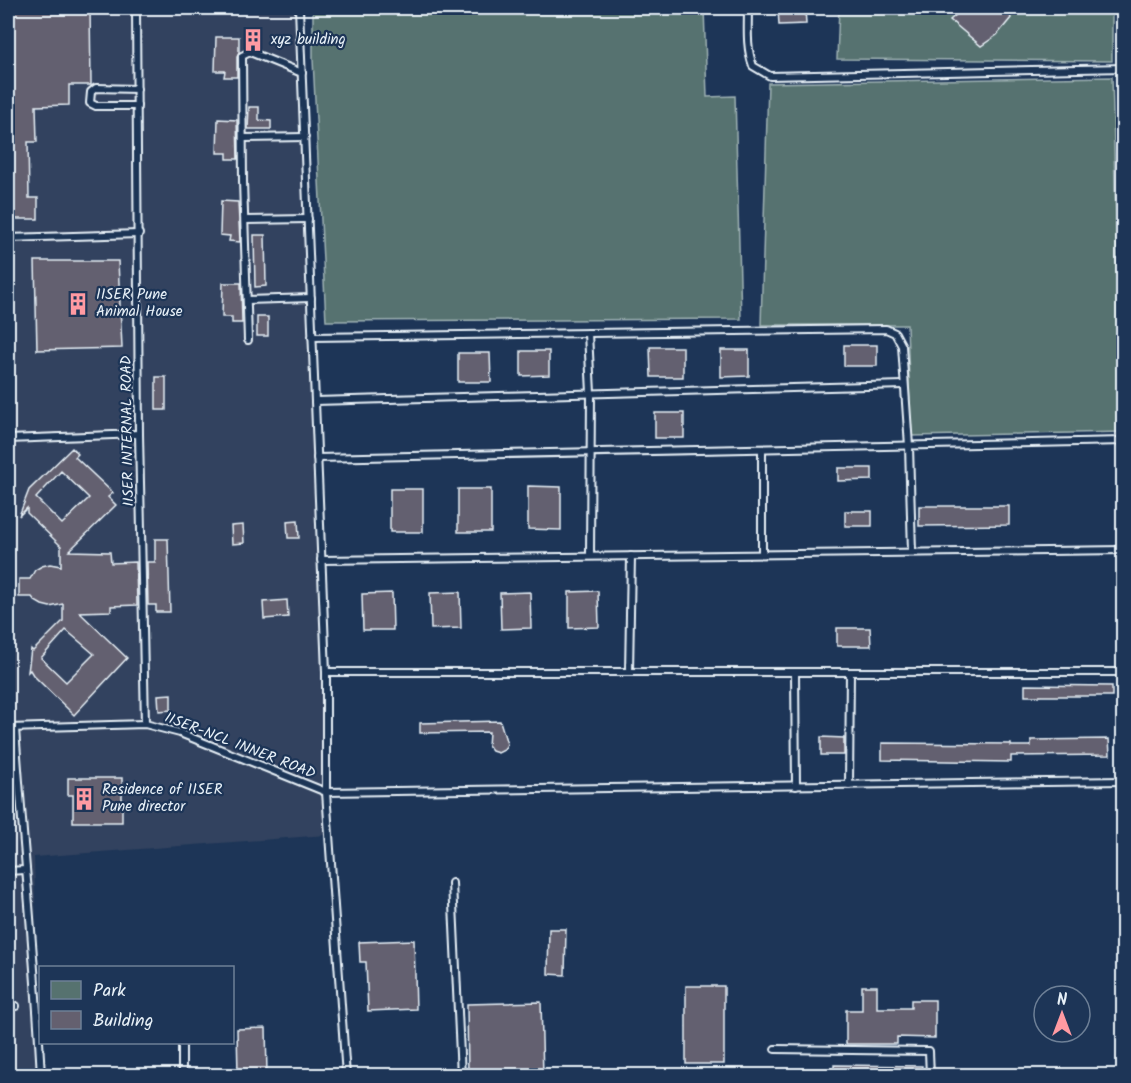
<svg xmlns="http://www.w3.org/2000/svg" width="1131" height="1083" font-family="Kalam,sans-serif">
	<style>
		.built { fill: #32425e }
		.green { fill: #56726f; stroke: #9fb2b4; stroke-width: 1.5 }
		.building { fill: #64606f; stroke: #e8f1f8; stroke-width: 1.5; fill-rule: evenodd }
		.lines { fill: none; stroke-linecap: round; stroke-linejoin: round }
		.lane-casing { stroke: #e8f1f8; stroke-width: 10 }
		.lane { stroke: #1d3557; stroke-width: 6 }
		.labels { text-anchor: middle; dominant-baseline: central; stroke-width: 4.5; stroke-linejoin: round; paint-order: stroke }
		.poi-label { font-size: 15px; fill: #e8f1f8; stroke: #1d3557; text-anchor: start }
		.street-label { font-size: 15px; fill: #e8f1f8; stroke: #1d3557 }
	</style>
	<rect width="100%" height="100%" fill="#1d3557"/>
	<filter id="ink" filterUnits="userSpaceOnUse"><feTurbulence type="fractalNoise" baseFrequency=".0167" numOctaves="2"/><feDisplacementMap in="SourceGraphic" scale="12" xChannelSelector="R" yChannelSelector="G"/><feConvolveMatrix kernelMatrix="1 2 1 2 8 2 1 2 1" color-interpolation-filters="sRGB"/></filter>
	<g filter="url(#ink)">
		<path class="built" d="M8,8H302L326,672V835L34,857L40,1076L8,1075Z"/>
		<g class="green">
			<path d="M313,8H704L707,97L735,96L741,319L326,321L313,59Z"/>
			<path d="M839,8H1112V61L837,59Z"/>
			<path d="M1112,77L1122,432L911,436L907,325H761L768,83Z"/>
		</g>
		<g class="building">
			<path d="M8,8H90L91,85H69V105L36,106L37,142H28L29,198H38V219H10L9,205H8Z"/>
			<path d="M778,8H805L806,24L779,25Z"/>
			<path d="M964,8H1007L1011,18L997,35L981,46L950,20Z"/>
			<path d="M216,37H239V52L237,56V77H224L225,71H215Z"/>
			<path d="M249,107H259V120L271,121V129H248Z"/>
			<path d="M218,119L237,120L238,159H227V153H217Z"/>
			<path d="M221,201L238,202L240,242L229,241L230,236L220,235Z"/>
			<path d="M254,235H265L266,286L255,287Z"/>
			<path d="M35,261H118L122,348L37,350Z"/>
			<path d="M223,283H241L242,323H232V317H222Z"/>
			<rect x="257" y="317" width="11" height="19"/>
			<rect x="844" y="345" width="33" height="21"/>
			<path d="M650,347H683V377H651Z"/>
			<path d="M721,350H749V376L721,377Z"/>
			<path d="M521,351H549V375L521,376Z"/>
			<path d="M458,353H490L491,382H458Z"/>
			<rect x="156" y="377" width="10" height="33"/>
			<rect x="655" y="413" width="29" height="25"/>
			<path d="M72,448L78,454L75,457L113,493L108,497L116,505L69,551L110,552L111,563L136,562L137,605L111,606V611L79,612L127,658L74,715L33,675L30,670L28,672L31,649L33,651L63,621V604L50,607L42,605L35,601L32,597H19V579H30L35,570L42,566L50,564L61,566V546L27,513V508L19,516L29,490ZM61,471L89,498L62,524L36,498ZM66,630L94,654L66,682L41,658Z"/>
			<path d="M838,468H872V480L838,481Z"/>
			<path d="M528,486L561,487V530L528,529Z"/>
			<rect x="390" y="489" width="33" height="43"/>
			<rect x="458" y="489" width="33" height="43"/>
			<path d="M919,506H1009V525L919,526Z"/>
			<rect x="845" y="511" width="27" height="15"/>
			<path d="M298,520L299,538H288L287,521Z"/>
			<path d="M243,525L244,543L232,544L231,526Z"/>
			<path d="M155,539H168L170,612H156V605H148L147,562H155Z"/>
			<path d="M598,591L599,627L569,628V592Z"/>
			<path d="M460,592L461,628L431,629L430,593Z"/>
			<path d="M530,592L531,628L501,629L500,593Z"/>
			<path d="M392,593L393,630H363L362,594Z"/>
			<path d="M287,600L288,617L264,619L263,602Z"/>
			<path d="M837,628H870L871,646H837Z"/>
			<path d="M1025,685L1112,686V696H1025Z"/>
			<path d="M171,694V710L159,711L158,695Z"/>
			<path d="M500,721L507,744L504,750L498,753L492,751L488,746L489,732L420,733V723Z"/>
			<path d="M821,737L844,738V755H821Z"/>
			<path d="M1109,739L1110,755L1011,756V762L882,760V743L1011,744V746H1031V740Z"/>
			<path d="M68,778H122V822H73V795H68Z"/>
			<path d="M549,929H566L565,975L548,974Z"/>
			<path d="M414,940L416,1009L368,1011L366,962H360L359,942Z"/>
			<rect x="686" y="986" width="38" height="78"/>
			<path d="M862,986H877V1008H911V1000H935V1038L897,1037V1044H846V1010H862Z"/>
			<path d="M541,1002L543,1076H468L467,1004Z"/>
			<path d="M266,1028L267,1074H238L237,1029Z"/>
			<path d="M834,1065L922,1066L921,1076H834Z"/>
		</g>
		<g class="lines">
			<g class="lane-casing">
				<g id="lane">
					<path d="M136,8L139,434L145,724"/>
					<path d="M299,8L326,672V792L346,1076"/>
					<path d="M748,8C748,27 746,47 753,66L770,76L1124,68"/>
					<path d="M137,89L96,88L91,92L90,103L96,106H137"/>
					<path d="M243,138L305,137"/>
					<path d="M245,220L308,219"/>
					<path d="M8,238L139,234"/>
					<path d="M247,300L311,298"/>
					<path d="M588,333L591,393L590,556"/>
					<path d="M312,337L886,329L895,333L902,346L909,446L912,552"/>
					<path d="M248,340L243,181L242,56L250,52L302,73"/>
					<path d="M315,401L904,385"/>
					<path d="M8,439L139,434"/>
					<path d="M762,449V554"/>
					<path d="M317,458L1124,441"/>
					<path d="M321,560L1124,550"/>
					<path d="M326,672H1124"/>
					<path d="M629,672L631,556"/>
					<path d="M795,672L796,786"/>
					<path d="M8,728L145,724L180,733L326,792L1124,781"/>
					<path d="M15,728C23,844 35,959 41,1076"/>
					<path d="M849,785L850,672"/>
					<path d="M8,871L25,870"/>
					<path d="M452,883L461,1076"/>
					<path d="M8,1006H16"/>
					<path d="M775,1049L929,1051L930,1076"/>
					<path d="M182,1076V1042"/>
				</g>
			</g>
			<use href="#lane" class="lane"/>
		</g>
	</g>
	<defs>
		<g id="building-bare" transform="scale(1.8)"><path d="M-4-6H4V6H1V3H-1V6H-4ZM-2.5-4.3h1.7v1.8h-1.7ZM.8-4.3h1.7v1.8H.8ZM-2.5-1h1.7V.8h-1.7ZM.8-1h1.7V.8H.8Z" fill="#ff9aa2" stroke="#1d3557" stroke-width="2.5" paint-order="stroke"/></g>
	</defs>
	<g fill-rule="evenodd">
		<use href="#building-bare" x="253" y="40"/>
		<use href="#building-bare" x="78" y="304"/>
		<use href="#building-bare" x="84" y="799"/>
	</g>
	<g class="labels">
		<g class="poi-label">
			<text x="271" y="40">xyz building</text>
			<text x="96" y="295">IISER Pune<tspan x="96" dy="17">Animal House</tspan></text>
			<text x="102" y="790">Residence of IISER<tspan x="102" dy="17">Pune director</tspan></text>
		</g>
		<g class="street-label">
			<text transform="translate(128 431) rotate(-91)">IISER INTERNAL ROAD</text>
			<text transform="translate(240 746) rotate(21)">IISER-NCL INNER ROAD</text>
		</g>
	</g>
	<rect width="1131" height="1083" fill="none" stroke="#1d3557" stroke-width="30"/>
	<rect x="15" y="15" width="1101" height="1053" fill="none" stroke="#e8f1f8" stroke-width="2" filter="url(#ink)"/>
	<rect x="39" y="966" width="195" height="78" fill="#1d3557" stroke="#6e8097" stroke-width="1.5"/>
	<rect x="51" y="981" width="30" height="18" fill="#56726f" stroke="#6e8097" stroke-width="1.5"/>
	<text x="93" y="996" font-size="18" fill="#e8f1f8">Park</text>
	<rect x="51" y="1011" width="30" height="18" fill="#64606f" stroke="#6e8097" stroke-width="1.5"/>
	<text x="93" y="1026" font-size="18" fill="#e8f1f8">Building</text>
	<g transform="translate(1062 1014)"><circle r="28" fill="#1d3557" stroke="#6e8097" stroke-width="1.5"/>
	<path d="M0-4.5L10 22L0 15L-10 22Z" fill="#ff9aa2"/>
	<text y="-9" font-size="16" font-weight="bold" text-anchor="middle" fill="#e8f1f8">N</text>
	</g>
</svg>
